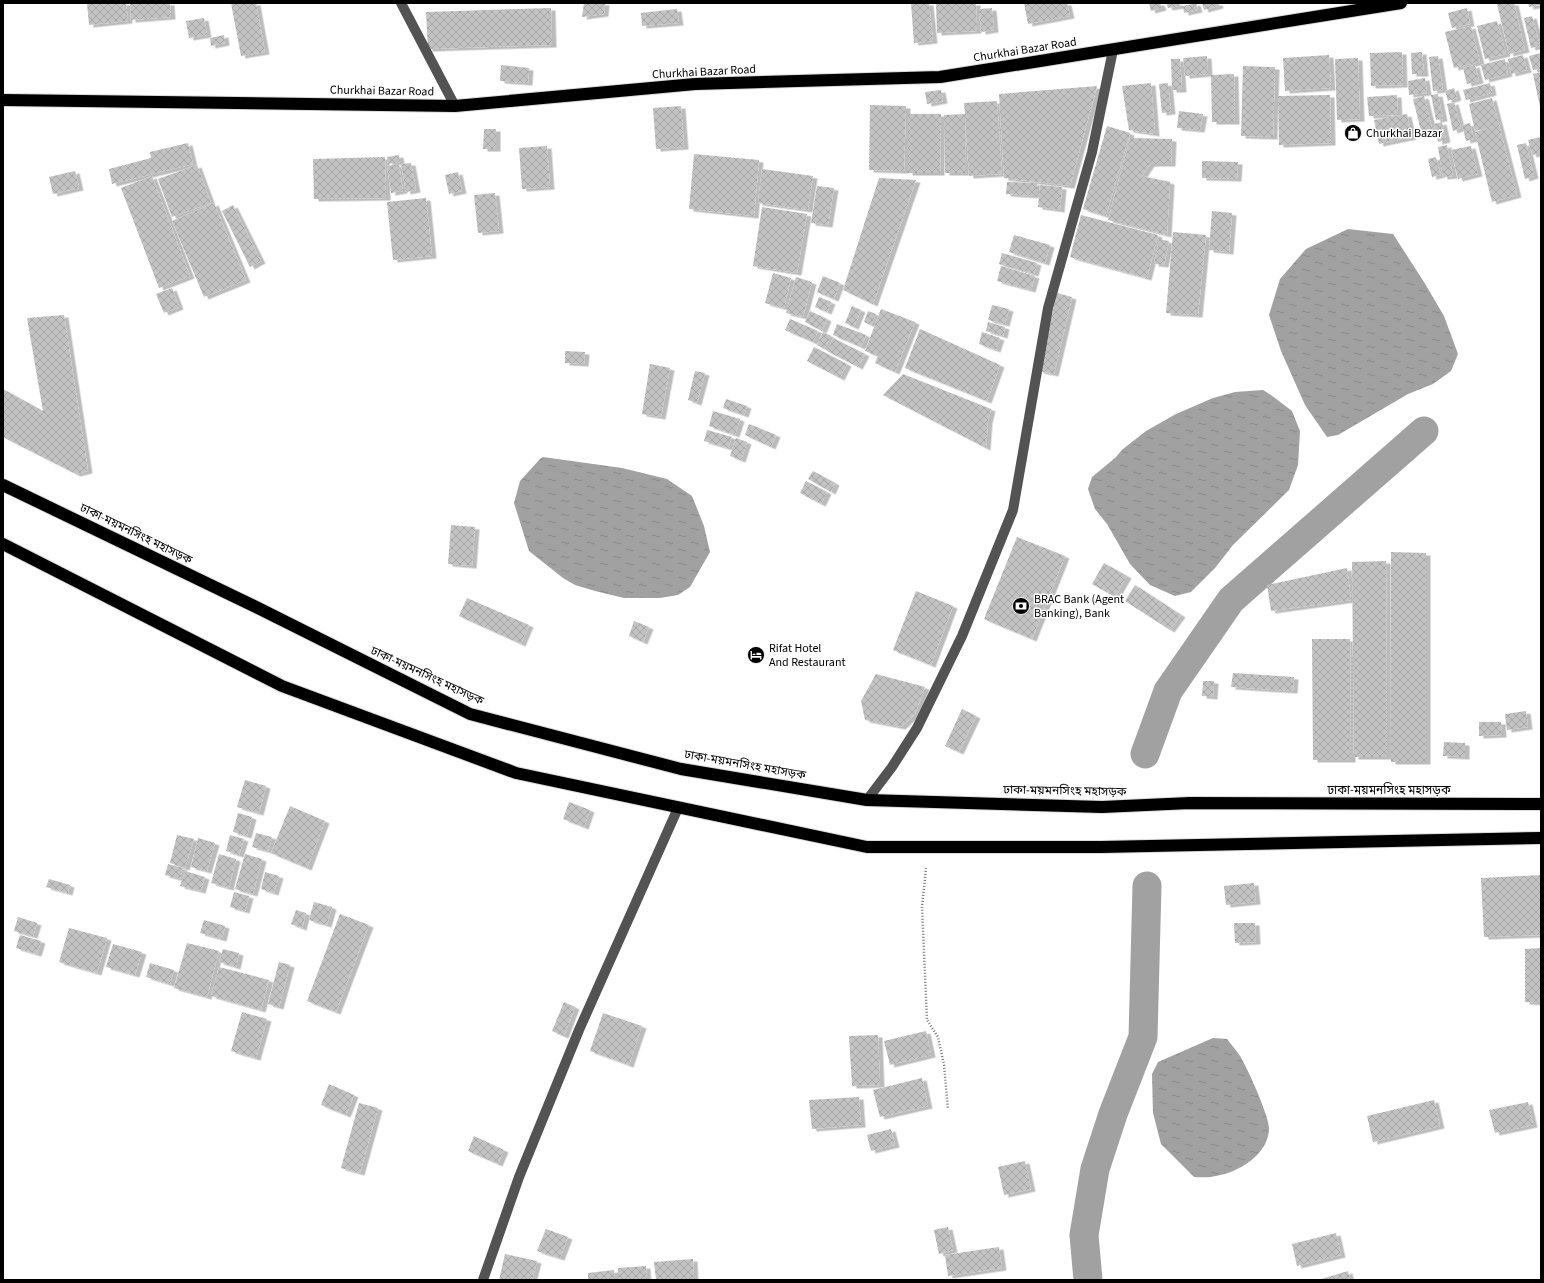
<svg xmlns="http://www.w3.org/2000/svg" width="1544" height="1283" font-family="'Source Sans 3','Noto Sans Bengali',sans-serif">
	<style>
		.water { fill: url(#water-ripples) }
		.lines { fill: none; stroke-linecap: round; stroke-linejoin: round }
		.canal { stroke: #a1a1a1; stroke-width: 29 }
		.building { fill: url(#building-cross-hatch); filter: url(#shadow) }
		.highway-casing { stroke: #dbdbdb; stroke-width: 14 }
		.path { stroke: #757575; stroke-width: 2.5; stroke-dasharray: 1 2; stroke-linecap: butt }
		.minor { stroke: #535353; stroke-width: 10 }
		.highway { stroke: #000; stroke-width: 12 }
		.labels { text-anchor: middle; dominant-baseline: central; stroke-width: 3; stroke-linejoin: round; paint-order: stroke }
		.street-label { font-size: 12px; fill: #000; stroke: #fff }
		.poi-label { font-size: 12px; fill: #000; stroke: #fff; text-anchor: start }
	</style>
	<defs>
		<pattern id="water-ripples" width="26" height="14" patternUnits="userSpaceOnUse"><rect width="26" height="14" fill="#a1a1a1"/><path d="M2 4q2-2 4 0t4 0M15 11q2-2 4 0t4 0" fill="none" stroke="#898989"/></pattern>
		<pattern id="building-cross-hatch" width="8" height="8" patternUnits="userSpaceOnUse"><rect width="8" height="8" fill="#c3c3c3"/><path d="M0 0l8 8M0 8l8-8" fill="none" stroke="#a6a6a6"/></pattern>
		<filter id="shadow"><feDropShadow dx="4.5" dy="2.5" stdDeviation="0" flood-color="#0004"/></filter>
	</defs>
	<rect width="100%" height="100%" fill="#fff"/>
	<g class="water">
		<path d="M1348,229L1393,234L1424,282L1444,316L1458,354L1451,371L1433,384L1408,394L1338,435L1327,437L1305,405L1281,351L1269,315L1280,279L1306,249Z"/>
		<path d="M1263,390L1271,395L1292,411L1300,431L1298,465L1289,490L1233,545L1215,568L1191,592L1175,596L1150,585L1130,564L1107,524L1095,509L1088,489L1092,477L1115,458L1123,449L1146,431L1176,414L1213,398L1235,392Z"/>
		<path d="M543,457L622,468L667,479L692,496L704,526L710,552L690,587L678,595L660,598H624L595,591L575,585L563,578L529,551L514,503L520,481L540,459Z"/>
		<path d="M1213,1038L1227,1039C1231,1044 1236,1050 1240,1056C1247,1067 1270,1118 1269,1129C1268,1155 1239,1172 1216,1176C1209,1178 1201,1177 1194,1177L1161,1144L1153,1113L1152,1074L1158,1062Z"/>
	</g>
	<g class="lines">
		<g class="canal">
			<path d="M1145,754L1168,691L1231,600L1424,431"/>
			<path d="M1088,1280L1084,1235L1095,1169L1113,1114L1143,1037L1147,886"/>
		</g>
	</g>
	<g class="building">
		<path d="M87,3H126L128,21L89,25Z"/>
		<path d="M130,3H170L171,17L131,20Z"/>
		<path d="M231,3H256L265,52L241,56Z"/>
		<path d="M584,3H605L604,14L582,17Z"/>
		<path d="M911,3H929L933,41L914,43Z"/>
		<path d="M936,3H976L977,31L937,33Z"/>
		<path d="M1024,3H1067L1070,16L1028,24Z"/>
		<path d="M1149,3H1160L1162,8L1151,11Z"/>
		<path d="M1166,3H1179L1180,6L1168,8Z"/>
		<path d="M1196,3L1198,10L1184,13L1183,6Z"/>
		<path d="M1202,3H1218L1219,6L1204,10Z"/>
		<path d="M1501,3H1514L1525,50L1509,54L1497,4Z"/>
		<path d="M1528,3H1541V5L1529,7Z"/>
		<path d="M551,8L552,45L428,49L426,12Z"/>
		<path d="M992,8L994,30L981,32L979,9Z"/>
		<path d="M1467,8L1470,24L1452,28L1448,13Z"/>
		<path d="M677,9L679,23L642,26L641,13Z"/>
		<path d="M1532,16L1540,46L1531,48L1524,18Z"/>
		<path d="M204,18L207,35L189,38L186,21Z"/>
		<path d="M1497,21L1506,54L1485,59L1477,26Z"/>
		<path d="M1471,26L1480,62L1454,68L1445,32Z"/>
		<path d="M224,35L225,43L211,46L210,38Z"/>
		<path d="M1402,52L1403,85L1371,86L1370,53Z"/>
		<path d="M1422,52L1424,74H1412L1411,53Z"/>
		<path d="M1541,53V69L1533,70L1529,56Z"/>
		<path d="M1329,55L1331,88L1285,91L1283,58Z"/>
		<path d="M1523,55L1527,70L1511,74L1508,59Z"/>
		<path d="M1207,56L1208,74L1185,76L1183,58Z"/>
		<path d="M1438,56L1443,90L1433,91L1429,57Z"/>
		<path d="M1358,58L1360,119L1337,120L1335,59Z"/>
		<path d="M1171,59H1180L1182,90H1172Z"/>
		<path d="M1505,59L1508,74L1485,80L1481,65Z"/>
		<path d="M501,65L529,68L528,83L500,81Z"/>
		<path d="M1475,65L1479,81L1467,84L1463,68Z"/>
		<path d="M1243,66L1275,67L1273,137L1241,136Z"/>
		<path d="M1541,72V107H1540L1533,74Z"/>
		<path d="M1234,74L1235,122H1212L1211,75Z"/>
		<path d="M1425,78L1427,93L1409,95L1408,81Z"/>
		<path d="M1151,83L1155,134L1129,130L1122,86Z"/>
		<path d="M1168,83L1171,112L1162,113L1159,84Z"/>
		<path d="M1490,83L1492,93L1466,100L1463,90Z"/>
		<path d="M1097,86L1070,186L1004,178L999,94Z"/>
		<path d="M1454,88L1457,98L1448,101L1445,91Z"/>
		<path d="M941,90L943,101L927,104L925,92Z"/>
		<path d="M1438,94L1443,119L1436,120L1431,95Z"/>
		<path d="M1330,95L1331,143L1279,145L1278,96Z"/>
		<path d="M1397,95L1398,115L1369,116L1367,97Z"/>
		<path d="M1424,96L1433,132L1422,135L1413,99Z"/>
		<path d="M1492,98L1517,195L1492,202L1475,132L1492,127L1475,131L1469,104Z"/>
		<path d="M997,101L1002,174L969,176L965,116L966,173H945L944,115L965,114L964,103Z"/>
		<path d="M1454,102L1461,128L1453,131L1447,104Z"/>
		<path d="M870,105L906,106L904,171L869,170Z"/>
		<path d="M681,106L684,147L656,149L653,108Z"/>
		<path d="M1179,111L1203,114L1200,130L1177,128Z"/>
		<path d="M908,114H941L940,173H908Z"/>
		<path d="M1407,114L1412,137L1379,144L1374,120Z"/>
		<path d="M1442,122L1446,140L1438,142L1434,124Z"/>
		<path d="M1470,123L1474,139L1466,141L1462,125Z"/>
		<path d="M1107,126L1130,133L1106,216L1083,209Z"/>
		<path d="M484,129H496V149H483Z"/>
		<path d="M1541,137V153L1532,155L1528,140Z"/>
		<path d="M1130,138L1172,139L1171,164H1150L1142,176L1170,182L1167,235L1108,220Z"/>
		<path d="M188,143L193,164L112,184L109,169L151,158L150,152Z"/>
		<path d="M1526,143L1534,176L1525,179L1517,145Z"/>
		<path d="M1447,145L1453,176L1443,177L1438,147Z"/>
		<path d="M547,146L550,187L522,189L519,148Z"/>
		<path d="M1471,146L1478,174L1458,179L1451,150Z"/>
		<path d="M694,154L759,160L754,216L689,209Z"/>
		<path d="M399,155L400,162L388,164L387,157Z"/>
		<path d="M385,157L386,198L314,199L313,159Z"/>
		<path d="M1436,157L1441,175L1432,177L1428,159Z"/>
		<path d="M1202,161L1238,162L1237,179L1202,178Z"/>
		<path d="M411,163L416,190L406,192L401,164Z"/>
		<path d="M399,164L403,191L391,193L387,166Z"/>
		<path d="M197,165L211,203L172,217L158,179Z"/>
		<path d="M762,169L813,176L808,210L758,203Z"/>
		<path d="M75,171L79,188L53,194L49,177Z"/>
		<path d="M458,172L462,191L449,194L445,175Z"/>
		<path d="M152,176L190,276L159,288L121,188Z"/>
		<path d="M879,178L916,180L873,304L843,290Z"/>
		<path d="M1007,182L1037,183V196L1006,194Z"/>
		<path d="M1040,185L1062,187L1060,210L1038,207Z"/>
		<path d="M817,186L834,188L828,225L811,223Z"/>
		<path d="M495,193L499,231L478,233L474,195Z"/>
		<path d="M426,198L432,256L393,260L387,202Z"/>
		<path d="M214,203L246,280L204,297L172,221Z"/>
		<path d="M233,205L261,261L250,267L222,211Z"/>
		<path d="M762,207L807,214L797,273L753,266Z"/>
		<path d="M1212,211L1232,213L1229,252L1209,250Z"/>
		<path d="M1081,215L1158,235L1147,278L1070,257Z"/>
		<path d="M1173,232L1206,235L1198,315L1166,313Z"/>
		<path d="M1014,235L1050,245L1045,263L1009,252Z"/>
		<path d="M1159,239L1169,241L1164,265L1154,264Z"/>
		<path d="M1002,253L1037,263L1034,274L999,264Z"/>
		<path d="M1001,266L1035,276L1031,290L997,281Z"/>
		<path d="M773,273L791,278L784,308L765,303Z"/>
		<path d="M823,276L840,283L834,299L817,292Z"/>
		<path d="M796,277L812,282L803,317L786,313Z"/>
		<path d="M172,288L179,307L164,313L156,294Z"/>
		<path d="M1057,293L1072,297L1054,374L1039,371Z"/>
		<path d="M819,297L831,302L827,312L815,307Z"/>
		<path d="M992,305L1009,309L1005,324L988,320Z"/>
		<path d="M852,306L861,310L854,327L845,323Z"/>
		<path d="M881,309L915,322L895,372L875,363L878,356L865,351Z"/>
		<path d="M810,311L827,319L822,331L805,322Z"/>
		<path d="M868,311L876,314L871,325L864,322Z"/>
		<path d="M64,315L88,471L76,474L3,437V389L43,411L27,318Z"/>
		<path d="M790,319L818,331L813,342L785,330Z"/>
		<path d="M988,322L1005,327L1003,336L986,331Z"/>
		<path d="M837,324L866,335L861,347L833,335Z"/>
		<path d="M920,329L1000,365L987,401L905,368Z"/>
		<path d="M823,332L831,336L824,349L817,345Z"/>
		<path d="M982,332L1000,338L996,350L979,344Z"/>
		<path d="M833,338L865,354L858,367L827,351Z"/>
		<path d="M814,347L847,364L840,378L807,361Z"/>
		<path d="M565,351L585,352L584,364L565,363Z"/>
		<path d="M650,364L670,368L661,417L642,414Z"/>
		<path d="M695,371L705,373L697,403L688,400Z"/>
		<path d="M903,374L991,409L988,421L986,448L883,395Z"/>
		<path d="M726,399L747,406L744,415L723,408Z"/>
		<path d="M713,411L740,419L735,435L709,426Z"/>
		<path d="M749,424L776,435L771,447L745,435Z"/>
		<path d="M707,430L732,437L728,448L704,441Z"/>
		<path d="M736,438L747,442L741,460L730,456Z"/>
		<path d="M813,471L835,483L831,492L808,479Z"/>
		<path d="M806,481L827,492L821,504L800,493Z"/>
		<path d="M451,525L475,527L472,566L448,564Z"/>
		<path d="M1017,537L1065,556L1032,639L984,619Z"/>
		<path d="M1391,552L1426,553V762H1391Z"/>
		<path d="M1386,561L1387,757H1354L1352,562Z"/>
		<path d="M1104,563L1127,576L1115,597L1092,584Z"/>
		<path d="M1347,568L1351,600L1271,611L1267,585Z"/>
		<path d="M1135,585L1181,615L1170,630L1125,601Z"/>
		<path d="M916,591L953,606L931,665L893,650Z"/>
		<path d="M467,598L529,625L521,644L459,616Z"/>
		<path d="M634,621L649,627L643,642L629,636Z"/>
		<path d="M1312,639H1350L1351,760H1313Z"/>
		<path d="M1233,673L1294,677L1293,691L1231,687Z"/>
		<path d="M876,674L925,687L915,714L901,727L865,720L861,701Z"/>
		<path d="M1203,681H1214L1213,697L1202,696Z"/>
		<path d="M962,709L976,716L959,752L945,746Z"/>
		<path d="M1526,711L1528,727L1507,730L1505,714Z"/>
		<path d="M1479,722H1501L1502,735L1479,736Z"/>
		<path d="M1444,742L1465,743V757L1443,756Z"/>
		<path d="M245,780L266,786L259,813L237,807Z"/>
		<path d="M569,802L590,810L584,827L563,819Z"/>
		<path d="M290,806L325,821L307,868L271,853Z"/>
		<path d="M238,813L252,817L247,836L233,832Z"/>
		<path d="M256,833L272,837L268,851L252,847Z"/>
		<path d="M177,835L194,839L185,868L170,863Z"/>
		<path d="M230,835L244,839L239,855L226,851Z"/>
		<path d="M198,838L215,843L207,871L191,867Z"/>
		<path d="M219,854L236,859L229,888L211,883Z"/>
		<path d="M245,854L262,859L253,894L235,889Z"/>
		<path d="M168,864L183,868L180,879L165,875Z"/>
		<path d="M185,871L205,877L201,891L180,886Z"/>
		<path d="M265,872L279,876L274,893L261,889Z"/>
		<path d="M1541,875V935L1484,937L1481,878Z"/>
		<path d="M49,879L70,885L68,893L46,887Z"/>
		<path d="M1254,883L1256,902L1226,905L1224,886Z"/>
		<path d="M234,892L249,896L245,911L230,907Z"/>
		<path d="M314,902L332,907L327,925L309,920Z"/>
		<path d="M296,910L306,913L302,928L291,924Z"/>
		<path d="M340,914L369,925L336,1012L307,1001Z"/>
		<path d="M18,917L37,923L33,936L14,931Z"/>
		<path d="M204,920L225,926L222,939L200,933Z"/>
		<path d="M1234,923H1255L1256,942L1235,943Z"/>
		<path d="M69,928L107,938L97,973L59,962Z"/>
		<path d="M20,935L41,941L37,954L16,948Z"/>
		<path d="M187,943L219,951L207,997L174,988Z"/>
		<path d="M113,944L142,952L135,975L106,967Z"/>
		<path d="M1541,948V1003L1525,1002V949Z"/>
		<path d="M223,949L239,953L236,967L219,962Z"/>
		<path d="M279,962L290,965L279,1007L268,1004Z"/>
		<path d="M150,963L174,970L170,984L146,977Z"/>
		<path d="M219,967L269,980L261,1010L211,996Z"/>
		<path d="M564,1002L575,1007L564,1036L552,1031Z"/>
		<path d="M242,1012L267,1019L256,1058L231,1051Z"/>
		<path d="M603,1013L642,1026L629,1065L590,1051Z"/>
		<path d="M926,1031L931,1055L890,1065L884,1041Z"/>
		<path d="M878,1035L880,1085L852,1086L849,1036Z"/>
		<path d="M922,1078L928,1106L880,1117L873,1090Z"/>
		<path d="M329,1084L354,1095L346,1115L321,1105Z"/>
		<path d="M859,1097L861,1125L812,1129L809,1100Z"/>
		<path d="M1434,1100L1440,1126L1373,1142L1367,1116Z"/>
		<path d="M1528,1102L1533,1125L1495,1133L1489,1110Z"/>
		<path d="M359,1103L378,1108L360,1173L341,1168Z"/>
		<path d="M891,1129L895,1145L871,1151L867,1135Z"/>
		<path d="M474,1136L504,1150L498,1164L468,1151Z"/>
		<path d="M1025,1161L1031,1189L1004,1195L998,1167Z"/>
		<path d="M948,1227L953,1250L939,1254L934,1230Z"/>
		<path d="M546,1229L568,1237L560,1258L537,1251Z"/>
		<path d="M1336,1233L1341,1255L1297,1266L1292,1244Z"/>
		<path d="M999,1247L1002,1268L948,1276L945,1255Z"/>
		<path d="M505,1254L537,1261L532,1280H499Z"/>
		<path d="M693,1259L694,1280H656L654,1262Z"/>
		<path d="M646,1266L647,1280H618V1268Z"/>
		<path d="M614,1270L615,1280H588V1273Z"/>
		<path d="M1348,1271L1350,1280H1318Z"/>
	</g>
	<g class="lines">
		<g class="highway-casing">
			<g id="highway">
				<path d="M3,100L455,106L695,84L940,77L1401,3"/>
				<path d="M3,485L256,607L470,714L681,769L867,800L1102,807L1190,803L1541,804"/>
				<path d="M3,544L282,686L516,773L867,847H1101L1541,838"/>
			</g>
		</g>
		<path class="path" d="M926,868L922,907L927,1020L938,1037L944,1065L948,1109"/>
		<g class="minor">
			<path d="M401,3L455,106"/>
			<path d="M867,800L892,767L917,728L962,636L1013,510L1048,308L1092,152L1113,50"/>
			<path d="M483,1280L519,1177L579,1030L678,808"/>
		</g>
		<use href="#highway" class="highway"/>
	</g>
	<defs>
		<g id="shop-disc" transform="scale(0.9)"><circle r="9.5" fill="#000" stroke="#fff"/><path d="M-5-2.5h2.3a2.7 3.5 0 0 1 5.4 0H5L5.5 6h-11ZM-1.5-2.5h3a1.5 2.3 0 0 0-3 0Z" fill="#fff"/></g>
		<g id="bank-disc" transform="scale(0.9)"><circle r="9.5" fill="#000" stroke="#fff"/><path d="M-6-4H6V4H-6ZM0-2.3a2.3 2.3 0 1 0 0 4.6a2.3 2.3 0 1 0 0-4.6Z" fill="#fff"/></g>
		<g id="hotel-disc" transform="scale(0.9)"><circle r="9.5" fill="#000" stroke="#fff"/><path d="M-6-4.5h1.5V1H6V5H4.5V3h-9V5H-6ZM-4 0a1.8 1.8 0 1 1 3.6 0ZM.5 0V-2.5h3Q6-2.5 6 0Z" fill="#fff"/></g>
	</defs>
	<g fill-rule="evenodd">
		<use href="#shop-disc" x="1353" y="133"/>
		<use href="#bank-disc" x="1021" y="606"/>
		<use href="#hotel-disc" x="756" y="655"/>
	</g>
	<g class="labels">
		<g class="street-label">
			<text transform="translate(1025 50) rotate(-9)">Churkhai Bazar Road</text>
			<text transform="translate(704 72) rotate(-3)">Churkhai Bazar Road</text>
			<text transform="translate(382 91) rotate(1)">Churkhai Bazar Road</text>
			<text transform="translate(136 534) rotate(26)">ঢাকা-ময়মনসিংহ মহাসড়ক</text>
			<text transform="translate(427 676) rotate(25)">ঢাকা-ময়মনসিংহ মহাসড়ক</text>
			<text transform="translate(745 765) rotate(10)">ঢাকা-ময়মনসিংহ মহাসড়ক</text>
			<text x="1389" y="790">ঢাকা-ময়মনসিংহ মহাসড়ক</text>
			<text transform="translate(1065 791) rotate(1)">ঢাকা-ময়মনসিংহ মহাসড়ক</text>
		</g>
		<g class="poi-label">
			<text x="1366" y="133">Churkhai Bazar</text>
			<text x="1034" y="599">BRAC Bank (Agent<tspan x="1034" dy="14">Banking), Bank</tspan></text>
			<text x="769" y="648">Rifat Hotel<tspan x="769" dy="14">And Restaurant</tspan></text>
		</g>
	</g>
	<rect width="1544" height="1283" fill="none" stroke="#000000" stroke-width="8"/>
</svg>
